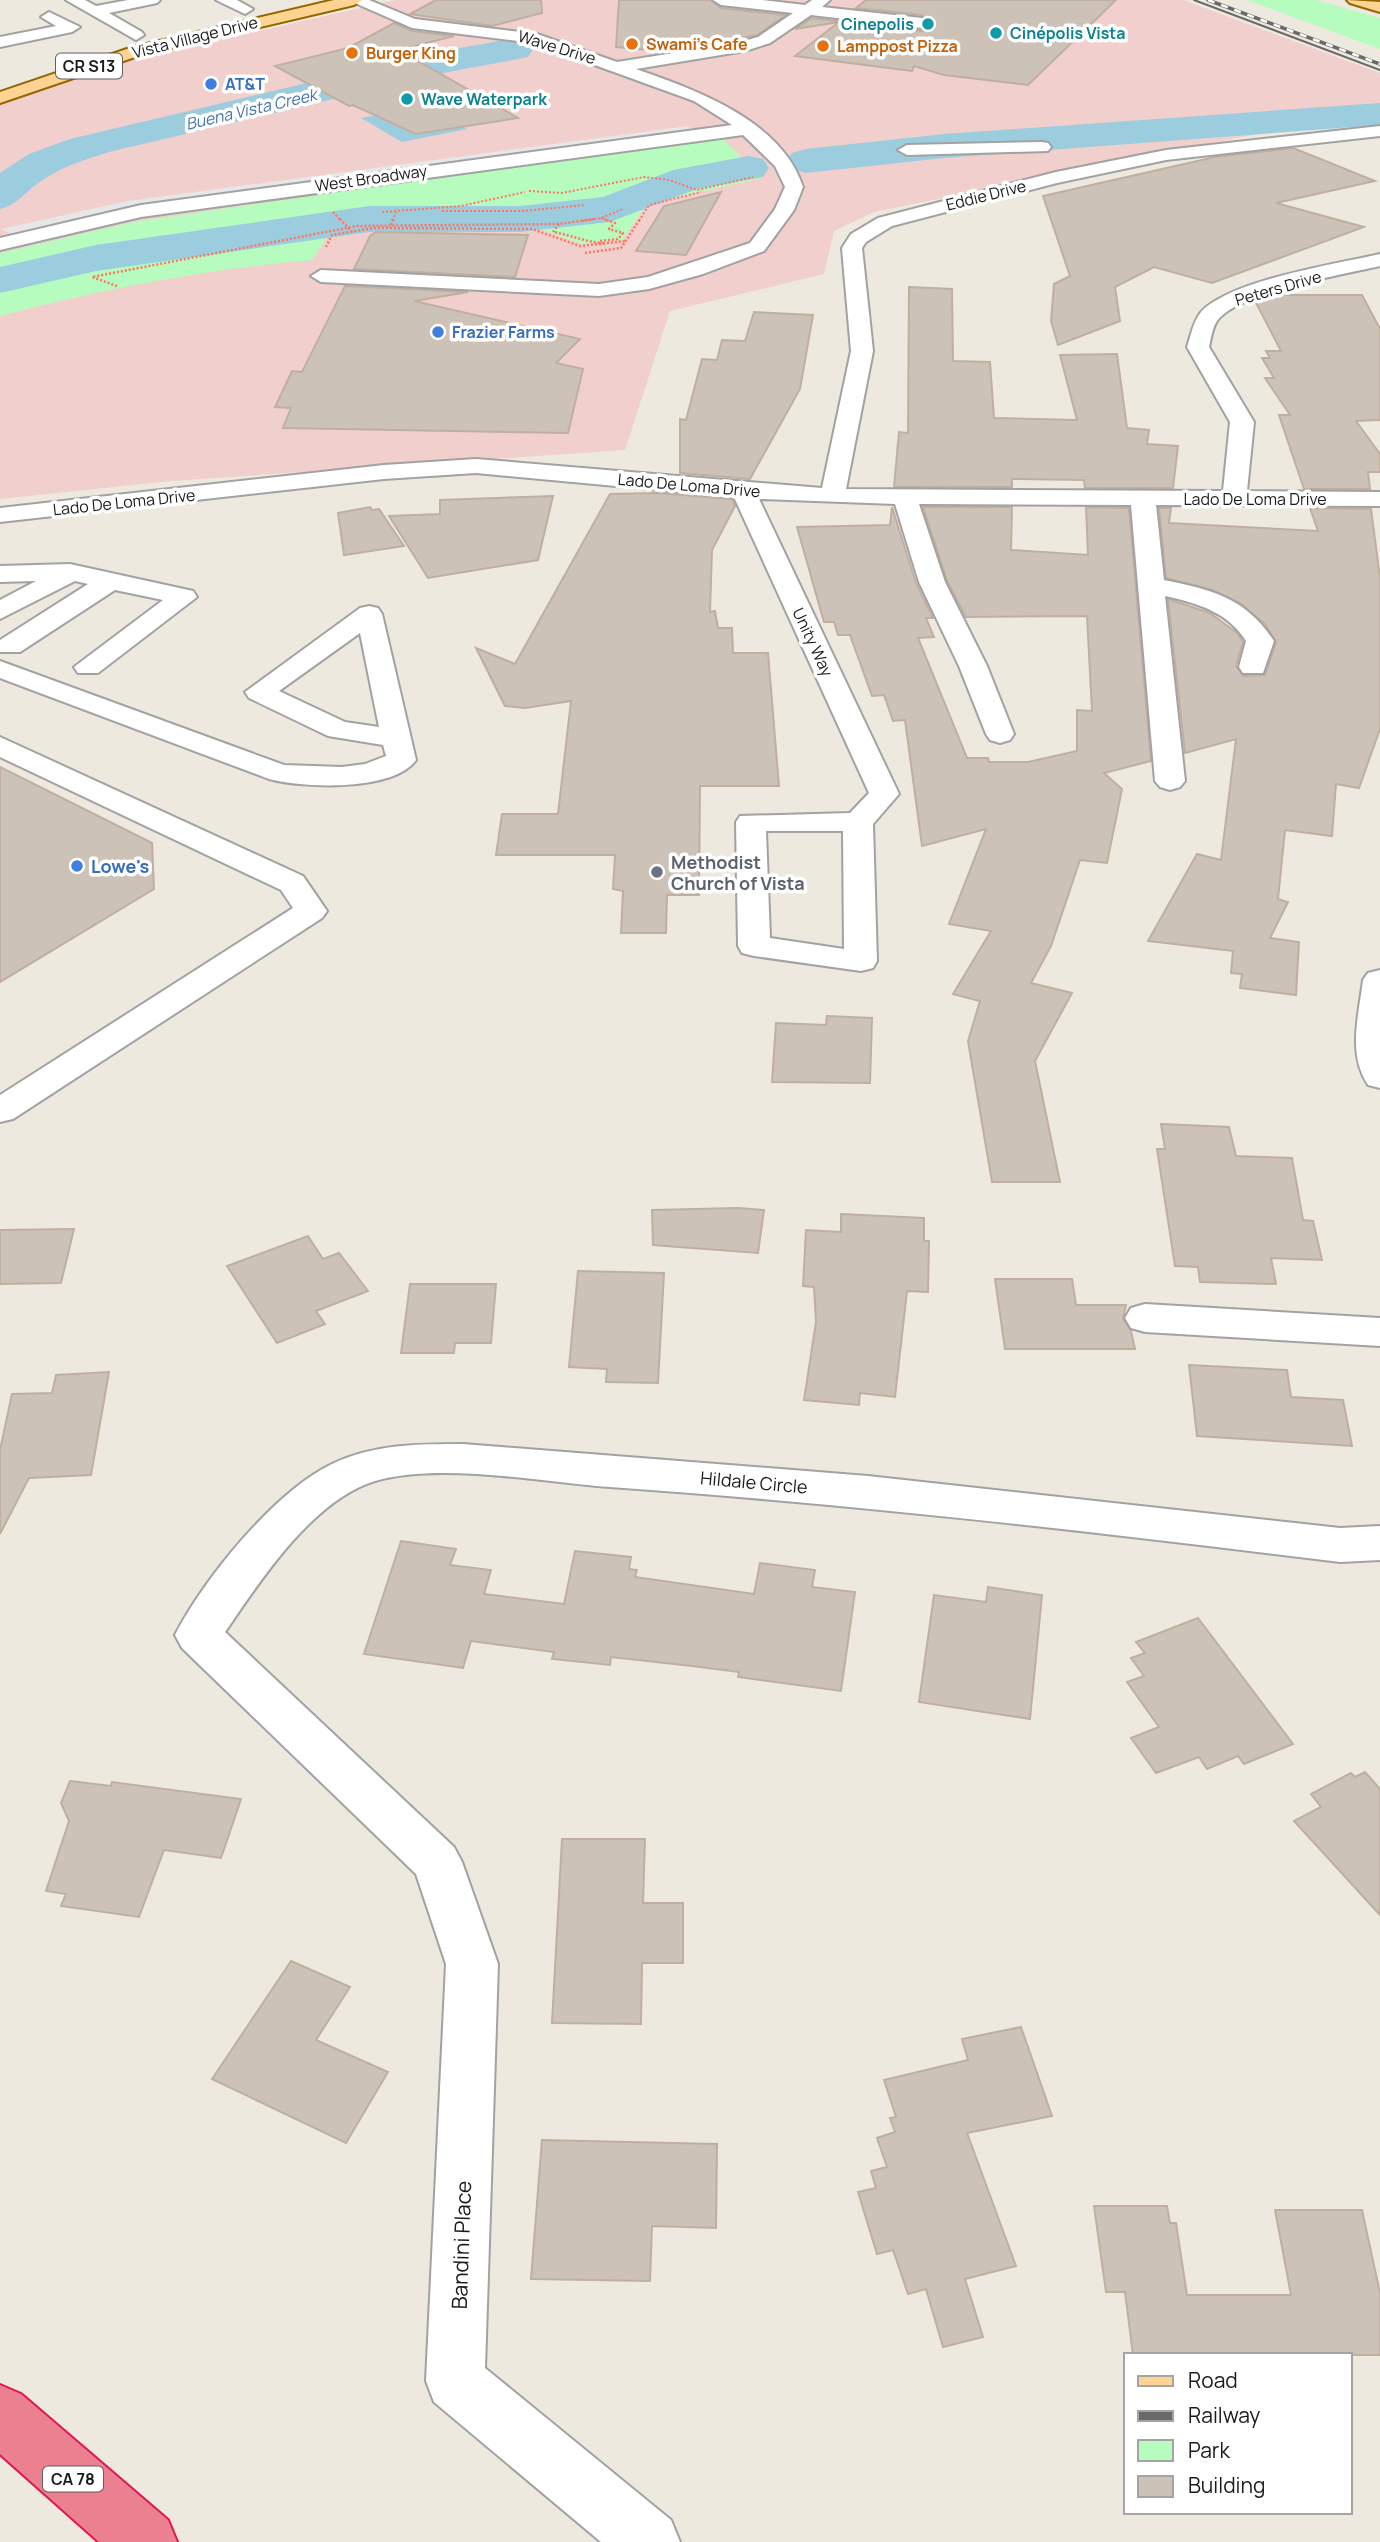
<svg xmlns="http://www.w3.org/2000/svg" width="1380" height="2542" font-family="Manrope,sans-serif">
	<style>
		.commercial { fill: #f0cfcc }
		.park { fill: #b7fcbf }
		.parking { fill: #e7e7e7 }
		.water { fill: #9ccddf }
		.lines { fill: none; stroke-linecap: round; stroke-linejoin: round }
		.river { fill: #9ccddf; fill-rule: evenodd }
		.building { fill: #cdc2b8; stroke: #c0afa1; stroke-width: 2 }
		.minor-casing { stroke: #a2a2a2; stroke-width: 4 }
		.major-casing { stroke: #916700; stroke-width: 4 }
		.highway-casing { stroke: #df1854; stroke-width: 4 }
		.path-far1 { stroke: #ff755e; stroke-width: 2; stroke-dasharray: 2 2; stroke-linecap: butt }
		.path { stroke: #ff755e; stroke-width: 2.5; stroke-dasharray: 2 2; stroke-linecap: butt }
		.minor { fill: #fff; fill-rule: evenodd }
		.major { fill: #ffd492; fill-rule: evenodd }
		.highway { fill: #eb8090; fill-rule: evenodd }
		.tram { stroke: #696969; stroke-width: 2 }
		.rail-casing { stroke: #696969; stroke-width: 3.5 }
		.rail { stroke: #fff; stroke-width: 2.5; stroke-dasharray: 7; stroke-linecap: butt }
		.path-bridge-far1 { stroke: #ff755e; stroke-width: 2; stroke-dasharray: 2 2; stroke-linecap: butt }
		.path-bridge { stroke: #ff755e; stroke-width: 2.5; stroke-dasharray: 2 2; stroke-linecap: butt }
		.culture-dot { fill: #0f9aa8; stroke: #fff; stroke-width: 2.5 }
		.food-dot { fill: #e8710a; stroke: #fff; stroke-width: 2.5 }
		.shop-dot { fill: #3f7fe0; stroke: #fff; stroke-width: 2.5 }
		.worship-dot { fill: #6b7280; stroke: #fff; stroke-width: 2.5 }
		.labels { text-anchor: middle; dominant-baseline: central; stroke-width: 7; stroke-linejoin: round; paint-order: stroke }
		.far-culture-label { font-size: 16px; font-weight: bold; fill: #0d838f; stroke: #fff; text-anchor: start }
		.far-street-label { font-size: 16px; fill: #1b1b1b; stroke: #fff }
		.far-food-label { font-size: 16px; font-weight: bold; fill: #c56008; stroke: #fff; text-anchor: start }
		.shield { fill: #fff; stroke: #5f5f5f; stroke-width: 2 }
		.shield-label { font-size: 16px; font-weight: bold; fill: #1b1b1b }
		.far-shop-label { font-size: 16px; font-weight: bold; fill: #366cbe; stroke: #fff; text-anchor: start }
		.far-water-label { font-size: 16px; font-style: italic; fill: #4274af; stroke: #fff }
		.worship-label { font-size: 18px; font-weight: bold; fill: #5b616d; stroke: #fff; text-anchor: start }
		.shop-label { font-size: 18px; font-weight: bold; fill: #366cbe; stroke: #fff; text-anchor: start }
		.street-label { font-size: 18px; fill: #1b1b1b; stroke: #fff }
		.near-street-label { font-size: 21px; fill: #1b1b1b; stroke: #fff }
	</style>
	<rect width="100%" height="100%" fill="#ede9df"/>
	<path class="commercial" d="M395,0H1183L1380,73V109L874,212L834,231L824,274L670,311L625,450L171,481L0,499V105L133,60Z"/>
	<g class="park">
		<path d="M1247,0H1316L1380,18V49Z"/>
		<path d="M720,136L762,178L647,204L623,239L582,244L535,227H374L331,232L312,260C206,269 103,289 0,316V253L133,222Z"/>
	</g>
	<path class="parking" d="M688,126L696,132L177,200L99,213L11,234L1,229L128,201Z"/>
	<path class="water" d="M426,106L467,129L402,142L361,118Z"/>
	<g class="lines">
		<g class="river">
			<path d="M515,38L528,41L533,49L528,57L443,73L109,152C87,159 64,166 44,179C27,189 19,205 0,209V173L29,154L70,139L443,51Z"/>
			<path d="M1380,103V125L944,158L806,173L792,169L786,161L792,153L806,149L944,134Z"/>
			<path d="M749,156L763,159L769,168L763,177L697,189L610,222L520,232H369L96,271L0,293V267L96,245L369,206H520L603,197L673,170Z"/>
		</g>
	</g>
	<g class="building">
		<path d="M436,0H541L542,13L492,26L410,14Z"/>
		<path d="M619,0H711L721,8L786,15L757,35L661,51L616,47Z"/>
		<path d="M866,0H1116L1028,85L944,75L914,66L912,71L795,56L839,22L795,29L812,18L922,31L932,24L922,15L856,8Z"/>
		<path d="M394,23L412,31L454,36L399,50L518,118L416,134L353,105L349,106L275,66L348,48Z"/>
		<path d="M1293,148L1375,181L1276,203L1364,227L1212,283L1154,267L1115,287L1120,321L1058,345L1051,321L1054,284L1070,276L1043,196L1215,157Z"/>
		<path d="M721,192L686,255L636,251L664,206Z"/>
		<path d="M376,232L528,235L515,277L354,269L370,236Z"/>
		<path d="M345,286L468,292L414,301L580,339L556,363L583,369L568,433L283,428L291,408L275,407L292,371L302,372Z"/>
		<path d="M909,287L952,289L953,361L990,362L994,418L1077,420L1060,355L1117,354L1127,428L1149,430L1147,444L1178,446L1173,488H1085L1084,480L1012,479V487H894L899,432L908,433Z"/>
		<path d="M1272,295H1362L1380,329V420L1356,421L1380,454V472H1368L1370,489H1304L1279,415H1290L1265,378H1274L1262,358H1270L1266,351H1281L1255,301Z"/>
		<path d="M754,312L813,315L800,389L750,479L680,473V419L686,420L702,359L717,360L722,340L745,341Z"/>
		<path d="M657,493L732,499L735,506L712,550L710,612L715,611L718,628H732L733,653H768L779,786H700L699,895H667L666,933H621L623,891L613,889L615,855H496L502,814H558L571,701L525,708L505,706L476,648L515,664L610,494Z"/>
		<path d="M553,496L538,560L428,578L389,516L440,514V500Z"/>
		<path d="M370,507L372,510L379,509L404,546L344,555L338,513Z"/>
		<path d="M892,507L916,583L933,618H926L934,637L918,638L967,758H988L989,762H1028L1077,751V710L1092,711L1087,616L966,617L947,581L923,507H1012L1011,550L1088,555L1086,507L1129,508L1151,761L1104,773L1122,789L1107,863L1080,860L1051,946L1031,983L1072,993L1035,1061L1060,1182H992L968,1041L980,1001L953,994L991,931L949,924L986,829L922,846L905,720L893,721L884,695L872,696L850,635H838L834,622H824L797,527L890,525Z"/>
		<path d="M1159,508H1171L1169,523L1318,531L1310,508L1371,509L1380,578V729L1359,788L1336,784L1332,836L1285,830L1278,899L1288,902L1270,938L1299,942L1296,995L1240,988L1242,974L1231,973L1233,951L1148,941L1197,854L1221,860L1236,739L1185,753L1168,599L1210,613L1237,633L1243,642L1236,666L1243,676L1265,675L1276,642L1265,624L1240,603L1213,590L1166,578Z"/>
		<path d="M0,767L152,843L154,889L0,982Z"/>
		<path d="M827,1016L872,1018L870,1083L772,1082L776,1023L826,1025Z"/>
		<path d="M1161,1124L1229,1127L1236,1156L1292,1158L1303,1220L1313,1221L1322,1260L1271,1258L1276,1284L1200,1282L1198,1267L1175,1266L1157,1149H1165Z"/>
		<path d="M738,1208L764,1210L758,1253L653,1245L652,1210Z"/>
		<path d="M841,1214L924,1218V1241H929L928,1292L907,1291L895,1397L860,1393L859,1405L804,1400L816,1322L814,1287L803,1286L806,1230L841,1232Z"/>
		<path d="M74,1229L61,1283L0,1284V1230Z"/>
		<path d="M308,1236L323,1259L339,1253L368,1291L316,1311L325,1324L277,1343L227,1266Z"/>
		<path d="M578,1271L664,1273L658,1383L606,1382L607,1369L569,1367Z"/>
		<path d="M995,1279H1072L1076,1305H1126L1123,1319L1131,1331L1135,1349H1005Z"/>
		<path d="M410,1284H496L491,1343H455L454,1353H401Z"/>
		<path d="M1189,1365L1287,1370L1291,1397L1343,1400L1352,1446L1197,1436Z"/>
		<path d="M109,1372L91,1475L29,1478L0,1534V1450L12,1394L52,1393L56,1375Z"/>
		<path d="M401,1541L456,1549L450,1565L491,1570L484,1594L564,1604L575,1551L631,1557L629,1569L637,1570L635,1577L754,1594L760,1563L815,1570L812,1587L855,1592L841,1691L738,1677L739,1672L692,1666L611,1657L610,1665L552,1659L554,1652L471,1641L463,1668L364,1654Z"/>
		<path d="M988,1587L1042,1595L1030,1719L919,1702L934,1595L986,1602Z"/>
		<path d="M1198,1618L1293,1744L1244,1764L1238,1756L1207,1769L1199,1757L1156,1773L1131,1738L1159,1727L1127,1682L1144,1676L1131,1658L1145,1653L1136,1642Z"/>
		<path d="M1365,1772L1380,1789V1915L1294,1821L1321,1807L1311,1794L1351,1773L1355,1777Z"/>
		<path d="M70,1781L111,1786L112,1782L241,1799L221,1858L164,1850L139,1917L61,1906L66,1894L46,1891L69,1821L61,1803Z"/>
		<path d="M562,1839H645L643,1903H683V1963H642L641,2024L552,2023Z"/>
		<path d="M291,1961L350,1987L316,2040L388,2072L346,2143L212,2079Z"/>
		<path d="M1021,2027L1052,2116L967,2133L1016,2266L965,2279L983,2337L943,2347L926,2289L908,2294L893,2250L877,2254L858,2192L876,2188L871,2171L887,2167L877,2138L895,2132L890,2118L896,2117L884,2080L968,2060L962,2039Z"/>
		<path d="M542,2140L717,2144L716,2228L652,2226L650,2281L531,2279Z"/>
		<path d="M1094,2206H1167L1170,2223H1176L1187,2295H1291L1275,2210H1362L1380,2293V2355H1133L1125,2292H1106Z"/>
	</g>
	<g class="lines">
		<g class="minor-casing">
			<g id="minor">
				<path d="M66,0H85L96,6L128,0H160L157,3L109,13L142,32L144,35L136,40Z"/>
				<path d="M216,0H237L253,9L245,14Z"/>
				<path d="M348,0H369L415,19L537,34L617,62L737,43L758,37L793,13L721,5L713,0H761L805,5L812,0H830L822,7L922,18L930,23L922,28L811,15L770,43L745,51L636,69C696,90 781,120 803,187L794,210L764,251L703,274L649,289L599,296L321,282L311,276L321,270L599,284L648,277L750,243L775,209L785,187L775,166L743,135L141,217L0,250V238L141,205L732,125L694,101L534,43L412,28Z"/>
				<path d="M49,12L80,27L72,32L0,47V37L56,26L41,17Z"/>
				<path d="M1380,126V136L1166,160L1057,183L892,226L866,242L862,248L873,351L846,489L1223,491L1230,422L1187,347C1191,335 1193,322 1201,312C1231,280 1336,264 1380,254V266C1345,274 1236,293 1217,321C1212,328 1211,339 1209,347L1254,422L1247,491L1380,492V506L1156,505L1164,580C1212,590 1245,597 1274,641L1263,673H1243L1239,667L1246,641C1228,612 1197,603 1165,596L1185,781L1180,787L1170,790L1160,787L1155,781L1131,505L919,504L945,582L987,666L1014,734L1010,740L1000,743L990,740L986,734L959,666L919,582L895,504L759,499L899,794L873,824L877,961L873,968L861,971L754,956L742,953L738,946L736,822L740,816L850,813L869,793L734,497L476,473L384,479L0,522V508L384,465L476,459L822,488L851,351L842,248L851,234L878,218L1056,172L1166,150ZM766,831H843L844,949L770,938Z"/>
				<path d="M1042,142L1048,143L1051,147L1048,151L907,155L898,150L907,145Z"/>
				<path d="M70,564L193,591L197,597L98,673H78L74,667L163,600L115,590L20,652H0V640L88,584L75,581L0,619V600L36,581L0,582V566Z"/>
				<path d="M369,606L378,608L382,614L416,760C393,792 302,788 269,779L0,678V661L284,765L342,767L365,764L386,756L383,745L328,736L249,698L245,692L360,608ZM360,633L379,727L345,722L279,691Z"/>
				<path d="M0,737L303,876L327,911L322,918L13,1119L0,1122V1095L293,908L281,890L0,757Z"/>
				<path d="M1380,970V1088L1368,1085C1347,1054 1359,1014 1363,980L1368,973Z"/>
				<path d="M1145,1304L1380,1318V1346L1145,1332L1131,1328L1125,1318L1131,1308Z"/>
				<path d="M463,1444L868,1476L1340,1528L1380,1526V1560L1340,1562C1097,1532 854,1504 610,1487C542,1482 440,1462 375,1481C315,1499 263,1576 230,1625L225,1632L454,1847L462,1862L498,1964L485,2368L671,2520L680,2542H601L434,2402L426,2381L446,1964L416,1874L182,1648L175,1635C205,1578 274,1492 332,1464C373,1444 419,1444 463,1444Z"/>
			</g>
		</g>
		<g class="major-casing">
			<g id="major">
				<path d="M334,0H362L354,5L141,55L0,103V92L130,48Z"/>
				<path d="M1347,0L1380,2V12L1350,3Z"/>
			</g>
		</g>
		<g class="highway-casing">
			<path id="highway" d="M0,2385L21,2394L168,2520L177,2542H99L0,2454Z"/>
		</g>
		<g class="path-far1">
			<path d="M529,191L562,193L644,177L669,180L697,190L753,177"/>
			<path d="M442,211H523L585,205"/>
			<path d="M382,212L461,206L525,192"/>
			<path d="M601,218L609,221"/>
			<path d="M393,221L396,212"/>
			<path d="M582,221L601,218L623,209"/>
			<path d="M639,221L649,205L701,192"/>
		</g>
		<g class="path">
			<path d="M559,224L553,232C571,235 585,242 603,243"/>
			<path d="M391,225L393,219"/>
			<path d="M600,241L618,239L623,233L609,229L615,223L604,219"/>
			<path d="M326,247L332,235L373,228L532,229L580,246L626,241"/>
			<path d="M585,253L621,248L640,219"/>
			<path d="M117,286L92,277L357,226L559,224L594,219"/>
		</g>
		<use href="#minor" class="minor"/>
		<use href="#major" class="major"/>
		<use href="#highway" class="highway"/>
		<path class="tram" d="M1194,0L1380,70"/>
		<g class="rail-casing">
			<path id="rail" d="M1208,0L1380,64"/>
		</g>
		<use href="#rail" class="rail"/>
		<path class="path-bridge-far1" d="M333,212L341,221"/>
		<path class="path-bridge" d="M340,219L352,232"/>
	</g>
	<g class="culture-dot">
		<circle cx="928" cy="24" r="7"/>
		<circle cx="996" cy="33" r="7"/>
		<circle cx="407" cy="99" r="7"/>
	</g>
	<g class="food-dot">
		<circle cx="632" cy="44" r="7"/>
		<circle cx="823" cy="46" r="7"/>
		<circle cx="352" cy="53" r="7"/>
	</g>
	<g class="shop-dot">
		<circle cx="211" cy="84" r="7"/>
		<circle cx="438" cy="332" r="7"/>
		<circle cx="77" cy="866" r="7"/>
	</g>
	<circle class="worship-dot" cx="657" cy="872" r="7"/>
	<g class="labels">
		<g class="far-culture-label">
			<text x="914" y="24" text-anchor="end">Cinepolis</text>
			<text x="1010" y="33">Cinépolis Vista</text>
			<text x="421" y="99">Wave Waterpark</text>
		</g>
		<g class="far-street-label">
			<text transform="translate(195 37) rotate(-14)">Vista Village Drive</text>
			<text transform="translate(557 47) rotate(17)">Wave Drive</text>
			<text transform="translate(371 178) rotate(-8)">West Broadway</text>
			<text transform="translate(986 195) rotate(-14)">Eddie Drive</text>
			<text transform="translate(1278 288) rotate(-16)">Peters Drive</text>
			<text transform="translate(689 485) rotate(5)">Lado De Loma Drive</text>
			<text x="1255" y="499">Lado De Loma Drive</text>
			<text transform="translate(124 502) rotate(-6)">Lado De Loma Drive</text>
			<text transform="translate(813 642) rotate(65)">Unity Way</text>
		</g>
		<g class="far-food-label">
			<text x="646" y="44">Swami's Cafe</text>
			<text x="837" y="46">Lamppost Pizza</text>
			<text x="366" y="53">Burger King</text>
		</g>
		<g class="shield">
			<rect x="56" y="53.5" width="66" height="25" rx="5"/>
			<rect x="43" y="2466.5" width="60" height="25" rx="5"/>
		</g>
		<g class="shield-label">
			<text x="89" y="66">CR S13</text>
			<text x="73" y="2479">CA 78</text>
		</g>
		<g class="far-shop-label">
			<text x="225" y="84">AT&amp;T</text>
			<text x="452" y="332">Frazier Farms</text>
		</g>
		<g class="far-water-label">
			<text transform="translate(251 109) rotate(-13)">Buena Vista Creek</text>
		</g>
		<g class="worship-label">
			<text x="671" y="862">Methodist<tspan x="671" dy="21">Church of Vista</tspan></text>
		</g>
		<g class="shop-label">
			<text x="91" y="866">Lowe's</text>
		</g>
		<g class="street-label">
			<text transform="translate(754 1482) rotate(5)">Hildale Circle</text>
		</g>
		<g class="near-street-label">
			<text transform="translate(461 2245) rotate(-88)">Bandini Place</text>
		</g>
	</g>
	<rect x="1124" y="2353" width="228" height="161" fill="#ffffff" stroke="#a4a4a4" stroke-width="2"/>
	<rect x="1138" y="2376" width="35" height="10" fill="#ffd492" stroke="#a4a4a4" stroke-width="2"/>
	<text x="1188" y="2388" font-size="21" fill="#1b1b1b">Road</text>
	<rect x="1138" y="2411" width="35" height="10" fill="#696969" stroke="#a4a4a4" stroke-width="2"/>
	<text x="1188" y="2423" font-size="21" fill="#1b1b1b">Railway</text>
	<rect x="1138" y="2440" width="35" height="21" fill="#b7fcbf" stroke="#a4a4a4" stroke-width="2"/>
	<text x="1188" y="2458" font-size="21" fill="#1b1b1b">Park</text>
	<rect x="1138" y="2476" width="35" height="21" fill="#cdc2b8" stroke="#a4a4a4" stroke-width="2"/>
	<text x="1188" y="2493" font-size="21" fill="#1b1b1b">Building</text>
</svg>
